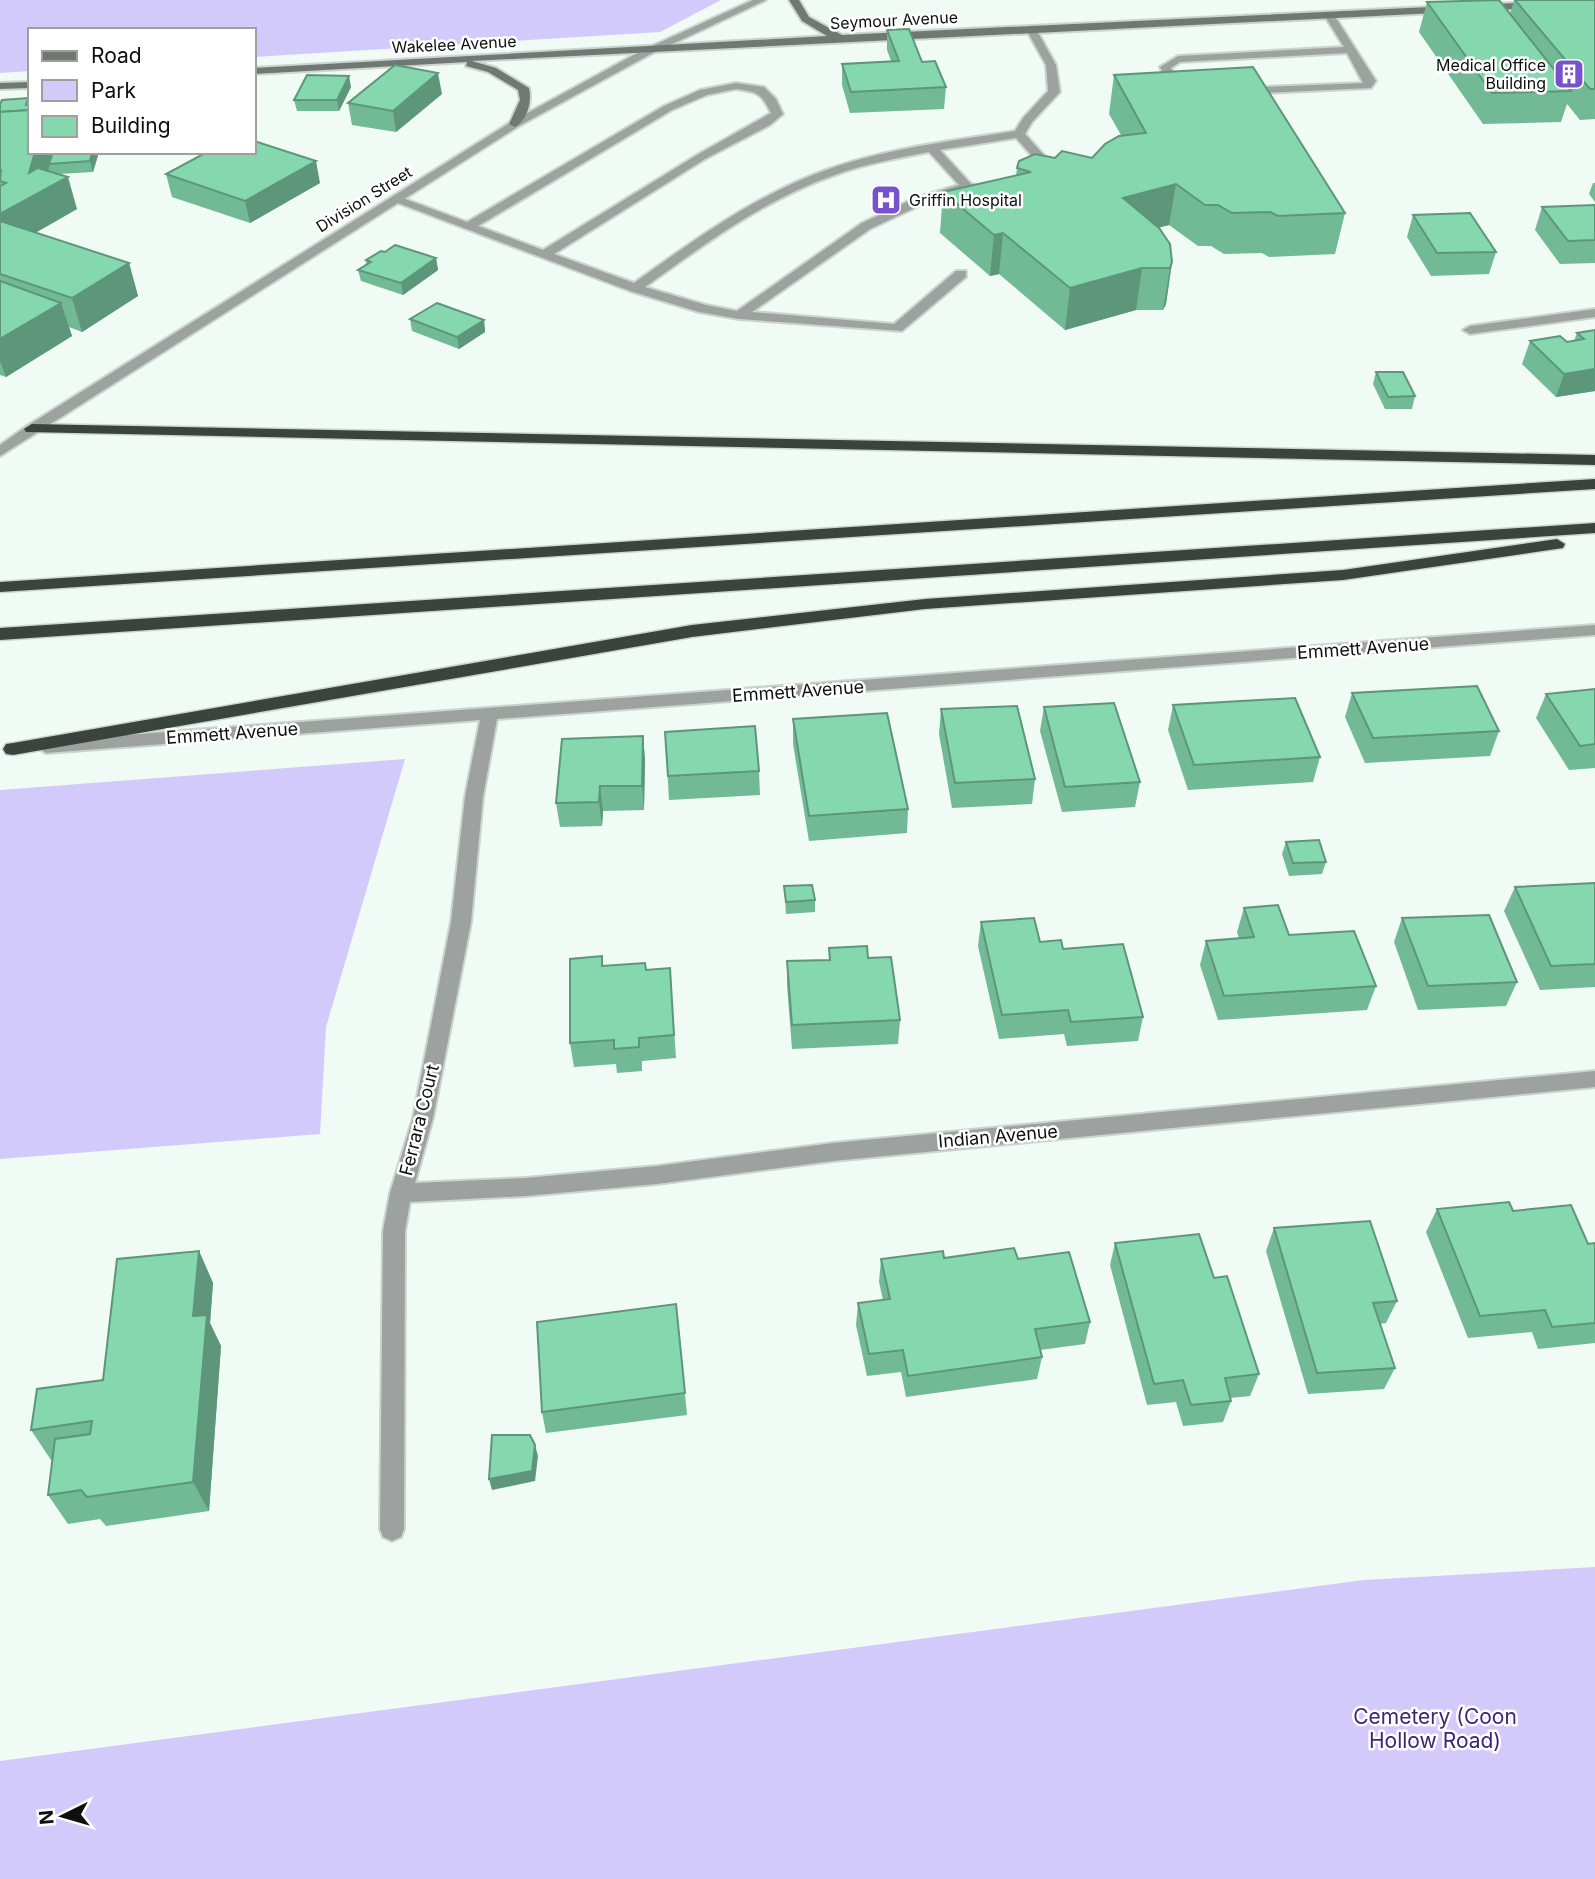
<svg xmlns="http://www.w3.org/2000/svg" width="1595" height="1879" font-family="Inter,sans-serif">
	<style>
		.green { fill: #d3cafc }
		.lines { fill: none; stroke-linecap: round; stroke-linejoin: round }
		.service-casing { stroke: #cbd5cf; stroke-width: 4 }
		.minor-casing { stroke: #cbd5cf; stroke-width: 4 }
		.tertiary-casing { stroke: #cbd5cf; stroke-width: 4 }
		.secondary-casing { stroke: #cbd5cf; stroke-width: 4 }
		.motorway-casing { stroke: #cbd5cf; stroke-width: 3 }
		.service { fill: #9da19f; fill-rule: evenodd }
		.minor { fill: #9da19f; fill-rule: evenodd }
		.tertiary { fill: #9da19f; fill-rule: evenodd }
		.secondary { fill: #717874; fill-rule: evenodd }
		.motorway { fill: #3a433e; fill-rule: evenodd }
		.wall { fill: #72b996 }
		.shaded-wall { fill: #5d967a }
		.building { fill: #85d7ae; stroke: #5d967a; stroke-width: 2 }
		.labels { text-anchor: middle; dominant-baseline: central; stroke-width: 5; stroke-linejoin: round; paint-order: stroke }
		.far-street-label { font-size: 16px; fill: #0d100e; stroke: #fff }
		.far-poi-label { font-size: 16px; fill: #0d100e; stroke: #fff; text-anchor: end }
		.street-label { font-size: 18px; fill: #0d100e; stroke: #fff }
		.near-park-label { font-size: 21px; fill: #3f2575; stroke: #fff }
	</style>
	<rect width="100%" height="100%" fill="#effbf4"/>
	<g class="green">
		<path d="M0,0H721L660,32L254,57V30H30V71L0,73Z"/>
		<path d="M405,759L326,1027L320,1134L0,1159V790Z"/>
		<path d="M1595,1567V1879H0V1761L1364,1580Z"/>
	</g>
	<g class="lines">
		<g class="service-casing">
			<g id="service">
				<path d="M1329,12L1334,15L1376,81L1371,88L1242,94L1236,91L1242,88L1363,83L1347,53L1180,62L1171,68L1178,82L1190,90L1184,93L1170,86L1160,67L1178,56L1344,47L1324,15Z"/>
				<path d="M1031,26L1036,29L1056,65L1060,92L1032,122L1025,134L1052,164V178H1044L1040,165L1016,138L940,150L971,184L982,187V193L967,191L923,204L870,229L752,312L894,324L956,271H966V277L902,331L739,319L699,312L630,291L390,200L400,197L467,222L664,106L700,90L736,83L764,87L776,99L783,114L770,125L705,159L554,254L634,283C694,240 756,195 826,170C887,148 952,141 1015,131L1023,118L1048,91L1046,65L1026,29ZM736,89C758,92 761,93 771,113L697,155L543,250L478,226L672,110L707,95ZM929,152L959,185L915,198L862,223L737,311L706,305L645,287C705,244 765,199 835,175C865,164 898,158 929,152Z"/>
			</g>
		</g>
		<g class="minor-casing">
			<g id="minor">
				<path d="M1595,309V317L1470,334L1463,330L1470,326Z"/>
				<path d="M1595,625V635L497,719L483,797L471,922L433,1118L415,1183L526,1178L657,1166L833,1143L1595,1071V1087L833,1161L657,1184L526,1196L410,1202L405,1231L404,1529L401,1537L392,1541L383,1537L380,1529L383,1231L390,1193L413,1118L451,922L465,797L480,720L46,753L37,747L46,741Z"/>
			</g>
		</g>
		<g class="tertiary-casing">
			<path id="tertiary" d="M753,0H766L649,55L519,126L0,456V445L27,426L511,122L641,51Z"/>
		</g>
		<g class="secondary-casing">
			<g id="secondary">
				<path d="M789,0H799L809,17L842,35L1535,2L1540,5L1535,8L472,61L496,68L529,88C532,101 528,120 515,127L509,124L520,100L518,90L488,72L466,66L467,62L254,74V68L827,36L802,21Z"/>
				<path d="M30,82V88L0,89V83Z"/>
			</g>
		</g>
		<g class="motorway-casing">
			<g id="motorway">
				<path d="M32,424L1595,455V465L26,432L24,429Z"/>
				<path d="M1595,479V489L0,592V582Z"/>
				<path d="M1595,523V533L0,640V628Z"/>
				<path d="M1557,539L1565,544L1563,548L1343,580L925,609L692,637L13,755L6,754L3,749L6,744L13,743L692,625L925,599L1343,570Z"/>
			</g>
		</g>
		<use href="#service" class="service"/>
		<use href="#minor" class="minor"/>
		<use href="#tertiary" class="tertiary"/>
		<use href="#secondary" class="secondary"/>
		<use href="#motorway" class="motorway"/>
	</g>
	<g class="wall">
		<path d="M1514,0H1595V119L1580,120L1567,104L1561,122L1483,124L1419,32L1427,2L1510,14Z"/>
		<path d="M887,30L922,62L946,87L944,109L850,113L842,85V64L891,61L887,50Z"/>
		<path d="M1114,75L1345,213L1335,254L1269,257L1262,253L1224,254L1211,246H1198L1169,225L1159,227L1172,262L1166,304L1163,310H1136L1065,330L999,274L990,276L940,233L943,192L1016,176L1017,168L1055,158H1092L1121,135L1109,114Z"/>
		<path d="M351,87L339,111H297L294,100Z"/>
		<path d="M442,94L396,132L352,125L348,103Z"/>
		<path d="M0,104L30,152H99L93,172L59,174L77,209L35,233L129,263L138,296L82,332L69,327L72,336L6,377L0,375Z"/>
		<path d="M166,174L320,183L250,223L172,197Z"/>
		<path d="M1593,183H1595V202L1589,194Z"/>
		<path d="M1595,205V263L1560,264L1535,230L1542,207Z"/>
		<path d="M1413,215L1496,252L1489,274L1431,276L1407,237Z"/>
		<path d="M385,252L436,258L438,270L403,295L361,281L358,270L366,264V260Z"/>
		<path d="M410,319L484,320L485,332L459,349L412,331Z"/>
		<path d="M1595,330V391L1556,397L1522,364L1530,341L1567,342L1574,341L1577,333Z"/>
		<path d="M1376,372L1415,396L1412,409H1385L1373,384Z"/>
		<path d="M1595,689V768L1569,770L1536,718L1546,694Z"/>
		<path d="M1352,693L1499,731L1490,756L1365,763L1345,717Z"/>
		<path d="M1173,705L1320,757L1313,782L1188,790L1168,730Z"/>
		<path d="M1044,707L1140,782L1135,807L1062,812L1040,731Z"/>
		<path d="M941,709L1035,779L1032,804L952,808L939,734Z"/>
		<path d="M793,719L908,809L907,833L809,841L793,744Z"/>
		<path d="M665,732L759,771L760,795L669,800Z"/>
		<path d="M643,736L645,760L644,810L603,811L602,826L560,827L556,803Z"/>
		<path d="M1286,842L1326,862L1322,874L1289,876L1282,854Z"/>
		<path d="M1595,883V987L1540,990L1504,911L1515,887Z"/>
		<path d="M784,886L815,900V912L786,914Z"/>
		<path d="M1244,908L1376,986L1367,1010L1218,1020L1200,965L1206,941L1239,938L1237,932Z"/>
		<path d="M1402,918L1517,982L1506,1006L1418,1010L1394,942Z"/>
		<path d="M981,922L1063,949L1143,1017L1138,1041L1067,1046L1064,1034L999,1039L978,946Z"/>
		<path d="M829,948L868,958L900,1020L898,1044L792,1049L787,985V961L829,960Z"/>
		<path d="M602,956L603,966L646,970L670,968L676,1058L642,1061V1071L617,1073L616,1064L574,1067L570,1043Z"/>
		<path d="M1437,1209L1513,1211L1588,1244L1595,1243V1343L1538,1349L1532,1332L1468,1338L1426,1232Z"/>
		<path d="M1274,1228L1397,1301L1386,1323L1380,1324L1395,1368L1384,1389L1308,1394L1266,1251Z"/>
		<path d="M1115,1243L1214,1278L1259,1374L1250,1396L1230,1398L1231,1401L1223,1422L1183,1426L1176,1402L1147,1405L1110,1265Z"/>
		<path d="M199,1251L213,1283L210,1323L221,1346L209,1511L106,1526L100,1519L68,1524L48,1495L52,1460H51L31,1430L103,1380Z"/>
		<path d="M944,1258L1090,1322L1085,1344L1040,1350L1042,1357L1037,1379L906,1397L901,1372L867,1376L856,1325L858,1303L883,1300L879,1282L881,1259Z"/>
		<path d="M676,1304L687,1415L546,1433L542,1412Z"/>
	</g>
	<g class="shaded-wall">
		<path d="M438,73L442,94L396,132L393,111Z"/>
		<path d="M349,76L351,87L339,111L337,100Z"/>
		<path d="M35,152H53L43,191L68,177L77,209L0,253V214L29,173Z"/>
		<path d="M92,152H99L93,172L90,161Z"/>
		<path d="M316,161L320,183L250,223L245,201Z"/>
		<path d="M1176,184L1169,225L1117,239L1123,198Z"/>
		<path d="M1003,233L999,274L990,276L994,235Z"/>
		<path d="M436,258L438,270L403,295L401,283Z"/>
		<path d="M1172,262L1166,304L1163,310L1170,268Z"/>
		<path d="M129,263L138,296L82,332L72,298Z"/>
		<path d="M1142,268L1136,310L1065,330L1070,288Z"/>
		<path d="M61,303L72,336L6,377L0,361V339Z"/>
		<path d="M484,320L485,332L459,349L457,337Z"/>
		<path d="M1595,369V391L1556,397L1564,374Z"/>
		<path d="M643,736L645,760L644,810L642,786Z"/>
		<path d="M600,786L603,811L602,826L599,802Z"/>
		<path d="M199,1251L213,1283L210,1323L221,1346L209,1511L193,1482V1316Z"/>
		<path d="M535,1445L538,1456L535,1481L492,1490L489,1479Z"/>
	</g>
	<g class="building">
		<path d="M1499,0L1571,91L1492,93L1427,2Z"/>
		<path d="M1515,0H1595V89H1590Z"/>
		<path d="M909,29L922,62L935,61L946,87L851,92L842,64L899,61L887,30Z"/>
		<path d="M395,65L438,73L393,111L348,103Z"/>
		<path d="M1253,67L1345,213L1278,216L1270,212L1232,213L1218,205H1205L1176,184L1123,198L1159,228L1170,244L1172,262L1170,268H1142L1070,288L1003,233L994,235L943,192L1031,172L1017,168L1019,161L1035,154L1055,158L1062,151L1092,158L1105,144L1119,136L1146,133L1114,75Z"/>
		<path d="M307,75L349,76L337,100H294Z"/>
		<path d="M28,98L26,105H30V110L0,112V104L2,100Z"/>
		<path d="M30,110V152H35L29,173L38,168L68,177L0,214V186L6,183L0,181L1,170H0V112Z"/>
		<path d="M254,141L316,161L245,201L166,174L207,152H254Z"/>
		<path d="M53,152H92L90,161L49,164Z"/>
		<path d="M1595,205V240L1568,241L1542,207Z"/>
		<path d="M1470,213L1496,252L1437,253L1413,215Z"/>
		<path d="M0,221L129,263L72,298L0,274Z"/>
		<path d="M395,245L436,258L401,283L358,270L371,262L366,260L381,251L385,252Z"/>
		<path d="M0,281L61,303L0,339Z"/>
		<path d="M437,303L484,320L457,337L410,319Z"/>
		<path d="M1595,330V369L1564,374L1530,341L1560,336L1567,342L1584,339L1577,333Z"/>
		<path d="M1376,372H1403L1415,396L1388,397Z"/>
		<path d="M1477,686L1499,731L1373,738L1352,693Z"/>
		<path d="M1595,689V744L1580,746L1546,694Z"/>
		<path d="M1295,698L1320,757L1194,765L1173,705Z"/>
		<path d="M1114,703L1140,782L1065,787L1044,707Z"/>
		<path d="M1017,706L1035,779L955,783L941,709Z"/>
		<path d="M887,713L908,809L809,816L793,719Z"/>
		<path d="M755,726L759,771L668,776L665,732Z"/>
		<path d="M643,736L642,786H600L599,802L556,803L562,739Z"/>
		<path d="M1319,840L1326,862L1293,863L1286,842Z"/>
		<path d="M1595,883V964L1551,966L1515,887Z"/>
		<path d="M812,885L815,900L786,902L784,886Z"/>
		<path d="M1278,905L1289,935L1354,931L1376,986L1224,996L1206,941L1254,937L1244,908Z"/>
		<path d="M1489,915L1517,982L1428,986L1402,918Z"/>
		<path d="M1034,918L1040,942L1061,940L1063,949L1123,944L1143,1017L1071,1022L1068,1010L1002,1015L981,922Z"/>
		<path d="M867,946L868,958L891,957L900,1020L792,1025L787,961L830,960L829,948Z"/>
		<path d="M602,956V966L645,963L646,970L670,968L674,1035L639,1038V1047L614,1049V1040L570,1043V959Z"/>
		<path d="M1509,1202L1513,1211L1571,1205L1588,1244L1595,1243V1323L1552,1327L1545,1310L1480,1316L1437,1209Z"/>
		<path d="M1370,1221L1397,1301L1373,1303L1395,1368L1317,1373L1274,1228Z"/>
		<path d="M1199,1234L1214,1278L1227,1276L1259,1374L1225,1378L1231,1401L1191,1405L1183,1380L1154,1384L1115,1243Z"/>
		<path d="M1014,1248L1018,1259L1069,1252L1090,1322L1035,1329L1042,1357L908,1376L903,1350L869,1354L858,1303L890,1299L881,1259L943,1251L944,1258Z"/>
		<path d="M199,1251L193,1316L207,1315L193,1482L87,1497L81,1490L48,1495L55,1439L90,1434L92,1421L31,1430L37,1389L103,1380L117,1259Z"/>
		<path d="M676,1304L685,1393L542,1412L537,1322Z"/>
		<path d="M492,1435H530L535,1445L532,1471L489,1479Z"/>
	</g>
	<defs>
		<g id="building-square" transform="scale(1.575)"><rect x="-9" y="-9" width="18" height="18" rx="4" fill="#7852cb" stroke="#fff"/><path d="M-4-6H4V6H1V3H-1V6H-4ZM-2.5-4.3h1.7v1.8h-1.7ZM.8-4.3h1.7v1.8H.8ZM-2.5-1h1.7V.8h-1.7ZM.8-1h1.7V.8H.8Z" fill="#fff"/></g>
		<g id="hospital-square" transform="scale(1.575)"><rect x="-9" y="-9" width="18" height="18" rx="4" fill="#7852cb" stroke="#fff"/><path d="M-5-5h3v3.5h4V-5h3V5h-3V1.5h-4V5h-3Z" fill="#fff"/></g>
	</defs>
	<g fill-rule="evenodd">
		<use href="#building-square" x="1569" y="74"/>
		<use href="#hospital-square" x="886" y="200"/>
	</g>
	<g class="labels">
		<g class="far-street-label">
			<text transform="translate(894 20) rotate(-3)">Seymour Avenue</text>
			<text transform="translate(454 44) rotate(-3)">Wakelee Avenue</text>
			<text transform="translate(364 199) rotate(-32)">Division Street</text>
		</g>
		<g class="far-poi-label">
			<text x="1546" y="65">Medical Office<tspan x="1546" dy="18">Building</tspan></text>
			<text x="909" y="200" text-anchor="start">Griffin Hospital</text>
		</g>
		<g class="street-label">
			<text transform="translate(1363 648) rotate(-4)">Emmett Avenue</text>
			<text transform="translate(798 691) rotate(-4)">Emmett Avenue</text>
			<text transform="translate(232 733) rotate(-4)">Emmett Avenue</text>
			<text transform="translate(419 1120) rotate(-76)">Ferrara Court</text>
			<text transform="translate(998 1136) rotate(-5)">Indian Avenue</text>
		</g>
		<g class="near-park-label">
			<text x="1435" y="1716">Cemetery (Coon<tspan x="1435" dy="24">Hollow Road)</tspan></text>
		</g>
	</g>
	<rect x="28" y="28" width="228" height="126" fill="#ffffff" stroke="#9e9f9f" stroke-width="2"/>
	<rect x="42" y="51" width="35" height="10" fill="#717874" stroke="#9e9f9f" stroke-width="2"/>
	<text x="91" y="63" font-size="21" fill="#0d100e">Road</text>
	<rect x="42" y="80" width="35" height="21" fill="#d3cafc" stroke="#9e9f9f" stroke-width="2"/>
	<text x="91" y="98" font-size="21" fill="#0d100e">Park</text>
	<rect x="42" y="116" width="35" height="21" fill="#85d7ae" stroke="#9e9f9f" stroke-width="2"/>
	<text x="91" y="133" font-size="21" fill="#0d100e">Building</text>
	<g transform="translate(63 1816) rotate(265)" stroke="#ffffff" stroke-width="5" paint-order="stroke">
	<path d="M0-5L12 26L0 18L-12 26Z" fill="#0d100e"/>
	<text y="-10" font-size="19" font-weight="bold" text-anchor="middle" fill="#0d100e">N</text>
	</g>
</svg>
